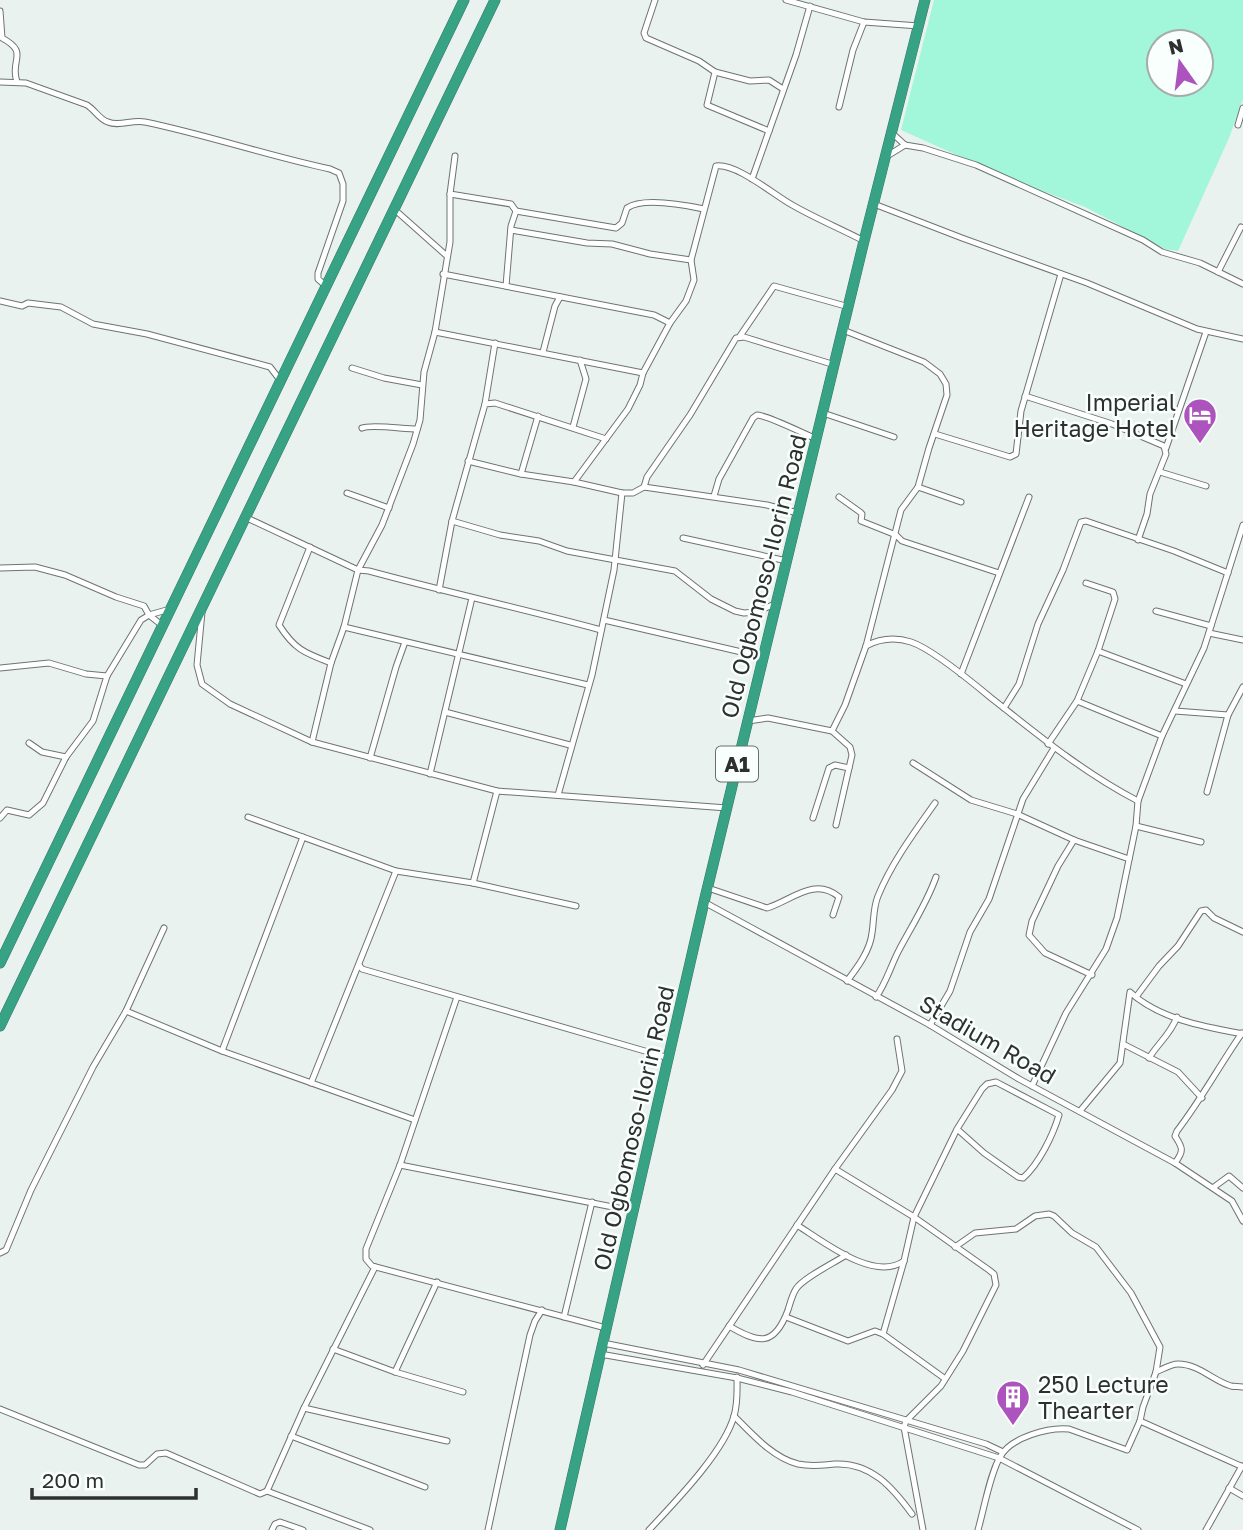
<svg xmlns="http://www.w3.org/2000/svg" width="1243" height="1530" font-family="'Golos Text',sans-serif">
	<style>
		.green { fill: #a2f6da; fill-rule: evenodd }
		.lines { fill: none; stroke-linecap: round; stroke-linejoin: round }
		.street-casing { stroke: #6d7472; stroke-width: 7 }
		.highway-casing { stroke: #347a67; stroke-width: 11 }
		.street { stroke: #fff; stroke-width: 5 }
		.highway { stroke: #38a285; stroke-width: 10 }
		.labels { text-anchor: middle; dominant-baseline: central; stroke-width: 5; stroke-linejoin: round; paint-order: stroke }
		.shield { fill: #f8fffc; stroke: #6a6e6c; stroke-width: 2 }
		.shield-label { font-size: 21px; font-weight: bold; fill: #2d302f }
		.poi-label { font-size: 23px; fill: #2d302f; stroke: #f8fffc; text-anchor: end }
		.street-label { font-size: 23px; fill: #2d302f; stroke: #f8fffc }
	</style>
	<rect width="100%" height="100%" fill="#e9f2ee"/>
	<path class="green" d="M934,0H1243V99L1229,138L1178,251L1165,249L1085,207L1008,178L901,130ZM1159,42H1201V84H1159Z"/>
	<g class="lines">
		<g class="street-casing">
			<g id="street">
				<path d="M655,0L644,33L646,38L699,61L715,72L707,105L769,131"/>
				<path d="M786,0L864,22L919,26"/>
				<path d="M0,11L2,38C30,53 9,60 17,82"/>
				<path d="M715,72L750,81L769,80L783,89"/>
				<path d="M0,82L26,83L87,105C95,110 100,120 108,122C119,127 133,119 145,122C208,135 268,156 330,169L339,173L343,184V201L318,273V279L326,286"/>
				<path d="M839,107L853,50L864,22"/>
				<path d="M1238,125L1243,108"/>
				<path d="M892,133L905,145L923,148L976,165L1143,240L1162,252L1200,263L1243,284"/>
				<path d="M887,156L905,145"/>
				<path d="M752,179L796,55L810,6"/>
				<path d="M450,194L511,204L516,211L511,226L506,286"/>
				<path d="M874,204L962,238L1087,283L1197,329L1243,339"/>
				<path d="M394,209L447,256"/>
				<path d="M516,211L616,228L622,223L627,208C643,197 685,205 704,209"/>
				<path d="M511,230L587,243L612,244L650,254L691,260"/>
				<path d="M1218,272L1241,227"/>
				<path d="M443,274L654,315L670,323"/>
				<path d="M0,301L22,306L28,303L61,307L93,324L147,334L270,367L280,380"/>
				<path d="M435,332L643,373"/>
				<path d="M740,336L774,286L849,307"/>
				<path d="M543,352L555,306L560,297"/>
				<path d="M352,368L384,378L422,385"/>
				<path d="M1025,396L1112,424L1164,446L1166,454L1150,494L1147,514L1138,540"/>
				<path d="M485,404L495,343"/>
				<path d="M823,413L894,437"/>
				<path d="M573,427L586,379L580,360"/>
				<path d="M362,428C371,424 404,429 417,429"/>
				<path d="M935,434L1010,457L1016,454L1021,411L1061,274"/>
				<path d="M1166,448L1206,332"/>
				<path d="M468,461L521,474L574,482L622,493H633L644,487L767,505L798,513"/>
				<path d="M1160,472L1206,486"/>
				<path d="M521,474L538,416"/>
				<path d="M574,482L628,409L640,385L643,373L670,323L686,301L694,280L691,260L716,166C737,163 775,196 794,206C817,219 841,229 864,241"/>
				<path d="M644,487L647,477L690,415L736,338L744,337L835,365"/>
				<path d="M918,487L961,502"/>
				<path d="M347,493L389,508"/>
				<path d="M714,496L719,479L753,418L757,415C767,415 804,434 817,439"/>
				<path d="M839,497L860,512L862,514L861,521L896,535L902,541L999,573"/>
				<path d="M245,517L358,570L369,571C446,592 524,609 601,630"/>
				<path d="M452,521L500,535L539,541L567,551L675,571L711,599L735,611L744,613L756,612L775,604"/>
				<path d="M683,538L787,561"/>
				<path d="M310,547L279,625C295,650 305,653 331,663"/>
				<path d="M0,568L35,567L65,575L116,597L144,606L149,615L163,626"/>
				<path d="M439,590L452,521L485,404L495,403L606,439"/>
				<path d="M1156,611L1211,626"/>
				<path d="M202,612L197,665L202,684L230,704L312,742L497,791L727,808"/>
				<path d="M604,620L763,657"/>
				<path d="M344,627L588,685"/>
				<path d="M1209,633L1243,640"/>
				<path d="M866,646C881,638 895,637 911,642C932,649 972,682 990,697C1038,735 1084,773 1138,801"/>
				<path d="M1098,651L1186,684"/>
				<path d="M0,668L49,663L86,674L107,676L141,620L149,615L170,609"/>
				<path d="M961,674L1029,497"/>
				<path d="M1077,701L1162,736"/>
				<path d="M1004,708L1019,684L1038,624L1063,570L1081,522L1086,521L1174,551L1228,573"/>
				<path d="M1175,711L1228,715"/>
				<path d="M445,712L570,745"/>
				<path d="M748,721L768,718L832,731L850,747L852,755L836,825"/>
				<path d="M832,731L845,705L866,646L901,510L918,487L929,448L947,395L946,384L940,374L924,362L843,330"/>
				<path d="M312,742L331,663L344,627L358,570L382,525L413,444L420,420L424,372L435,332L450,242V194L455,156"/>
				<path d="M29,743L42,752L66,757"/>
				<path d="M1048,744L1077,701L1098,651L1115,599L1113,592L1086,583"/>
				<path d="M370,758L396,667L405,642"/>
				<path d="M913,763L971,800L1017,814L1074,840L1129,859"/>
				<path d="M430,774L472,598"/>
				<path d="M1207,792L1228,715L1243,687"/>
				<path d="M558,795L592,675L614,570L622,493"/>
				<path d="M248,817L396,871L473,883L576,906"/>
				<path d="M0,818L7,810L29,815L43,803L66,757L93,721L107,676"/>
				<path d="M813,818L829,768L835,765L849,768"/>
				<path d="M1136,826L1201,842"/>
				<path d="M1074,840L1058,866L1032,921L1029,935L1045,953L1092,975"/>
				<path d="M473,883L497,791"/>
				<path d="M708,888L767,908C791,901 814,876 839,897L833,915"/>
				<path d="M704,902L930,1025L1019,1079L1175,1163L1232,1201L1243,1221"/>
				<path d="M359,965L362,969L669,1058"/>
				<path d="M847,981C857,968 870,951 872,933C874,921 873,908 878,896C892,862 914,833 935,803"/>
				<path d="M457,997L400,1165L366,1249V1259L372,1266L606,1328"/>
				<path d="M876,997C886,983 890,968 898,952C911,927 927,903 936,877"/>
				<path d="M1136,997L1159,966L1178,946L1201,911L1206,910L1214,918L1243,932"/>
				<path d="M126,1011L222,1051L415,1120"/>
				<path d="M930,1025L950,991L970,932L989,899L1023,799L1054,748"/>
				<path d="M1123,1044L1178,1072L1202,1098"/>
				<path d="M222,1051L303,837"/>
				<path d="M1149,1058C1159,1042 1170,1035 1177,1017"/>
				<path d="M311,1083L396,871"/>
				<path d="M1032,1086L1066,1013L1106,949L1117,918L1136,826L1138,801L1162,736L1204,648L1243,525"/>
				<path d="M1080,1111L1120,1063L1130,992C1159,1019 1205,1027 1243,1034"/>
				<path d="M1175,1163C1184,1151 1183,1148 1175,1136L1177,1131C1201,1100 1219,1066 1242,1033"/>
				<path d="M400,1165L633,1211"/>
				<path d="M835,1169L914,1217L989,1270L994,1274L996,1285L963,1351L941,1386L906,1421L904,1427L923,1530"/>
				<path d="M1214,1187L1229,1176L1243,1188"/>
				<path d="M797,1225C824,1242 874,1282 904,1261"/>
				<path d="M955,1247L975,1233L1016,1229L1035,1216L1049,1214L1054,1216L1072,1233L1096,1247L1131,1293L1160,1347L1156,1372L1143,1407L1140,1421L1243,1467"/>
				<path d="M0,1253L6,1250L31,1190L93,1067L126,1011L164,928"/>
				<path d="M564,1317L592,1202"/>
				<path d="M786,1317L848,1341L875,1331L883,1334L944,1378"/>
				<path d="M729,1326C758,1343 774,1348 788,1310C790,1304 792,1295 796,1289C803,1278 834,1263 846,1255"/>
				<path d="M883,1334L904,1261L914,1217L957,1129L982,1089L987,1084L996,1082L1059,1115C1053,1135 1039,1164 1023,1178L1018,1177L984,1153L957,1129"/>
				<path d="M603,1343L739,1370L986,1444L1003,1452"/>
				<path d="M333,1349L395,1372L463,1392"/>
				<path d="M600,1354L737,1378L792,1392L999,1458L1138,1530"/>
				<path d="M703,1365L835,1169L892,1090L902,1071L897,1039"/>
				<path d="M395,1372L437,1282"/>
				<path d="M1156,1372C1163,1369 1171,1364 1178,1364C1199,1364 1213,1381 1231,1386C1235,1387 1239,1386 1243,1387"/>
				<path d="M304,1408L447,1441"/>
				<path d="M0,1409L139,1465H145L157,1454L166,1453L260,1494L267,1491L370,1530"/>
				<path d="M734,1416C752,1434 773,1458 798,1464C812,1467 822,1465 835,1464C871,1462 893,1488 912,1514"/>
				<path d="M291,1436L425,1487"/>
				<path d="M1229,1488L1243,1496"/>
				<path d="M267,1491L304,1408L375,1267"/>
				<path d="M272,1530L275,1524L280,1522L303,1530"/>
				<path d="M488,1530L530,1335L535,1321L542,1310"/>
				<path d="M649,1530C675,1502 724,1452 734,1416C738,1403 737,1390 737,1377"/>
				<path d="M978,1530C984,1509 990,1474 1000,1457C1011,1437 1049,1427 1069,1429L1127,1450L1140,1421"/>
				<path d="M1206,1530L1242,1466"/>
			</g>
		</g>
		<g class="highway-casing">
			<g id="highway">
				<path d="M0,963L464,0"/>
				<path d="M0,1026L495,0"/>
				<path d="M560,1530L704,902L864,241L925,0"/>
			</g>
		</g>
		<use href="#street" class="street"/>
		<use href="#highway" class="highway"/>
	</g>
	<defs>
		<g id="hotel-pin" transform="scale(1.75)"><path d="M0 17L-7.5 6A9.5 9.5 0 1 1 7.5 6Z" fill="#ad53be" stroke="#f8fffc"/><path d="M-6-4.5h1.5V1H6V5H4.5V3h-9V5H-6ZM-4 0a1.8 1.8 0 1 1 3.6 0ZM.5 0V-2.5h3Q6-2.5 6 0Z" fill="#fff"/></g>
		<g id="building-pin" transform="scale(1.75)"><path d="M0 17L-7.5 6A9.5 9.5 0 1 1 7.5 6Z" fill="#ad53be" stroke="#f8fffc"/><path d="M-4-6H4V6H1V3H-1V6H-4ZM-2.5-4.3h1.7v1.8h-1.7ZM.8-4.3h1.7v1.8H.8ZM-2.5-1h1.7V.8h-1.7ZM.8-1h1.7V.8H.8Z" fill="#fff"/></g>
	</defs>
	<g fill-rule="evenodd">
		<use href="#hotel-pin" x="1200" y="415"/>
		<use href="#building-pin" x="1013" y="1397"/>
	</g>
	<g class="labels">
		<rect class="shield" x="716" y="746.5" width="42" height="35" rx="5"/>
		<g class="shield-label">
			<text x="737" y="764">A1</text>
		</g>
		<g class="poi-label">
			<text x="1176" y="402">Imperial<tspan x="1176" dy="26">Heritage Hotel</tspan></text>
			<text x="1038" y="1384" text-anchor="start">250 Lecture<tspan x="1038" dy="26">Thearter</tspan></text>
		</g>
		<g class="street-label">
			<text transform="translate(763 576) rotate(-76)">Old Ogbomoso-Ilorin Road</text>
			<text transform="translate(988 1039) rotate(30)">Stadium Road</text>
			<text transform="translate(633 1128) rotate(-77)">Old Ogbomoso-Ilorin Road</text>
		</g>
	</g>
	<g transform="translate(1180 63) rotate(346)"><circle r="33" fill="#f8fffc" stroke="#a7acaa" stroke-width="2"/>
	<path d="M0-5L12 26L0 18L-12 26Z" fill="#ad53be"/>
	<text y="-10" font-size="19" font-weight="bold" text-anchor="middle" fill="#2d302f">N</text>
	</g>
	<path d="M32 1488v10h164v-10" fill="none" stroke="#2d302f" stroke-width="3.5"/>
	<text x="42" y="1488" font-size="21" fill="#2d302f" stroke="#f8fffc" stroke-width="5" paint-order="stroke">200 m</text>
</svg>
